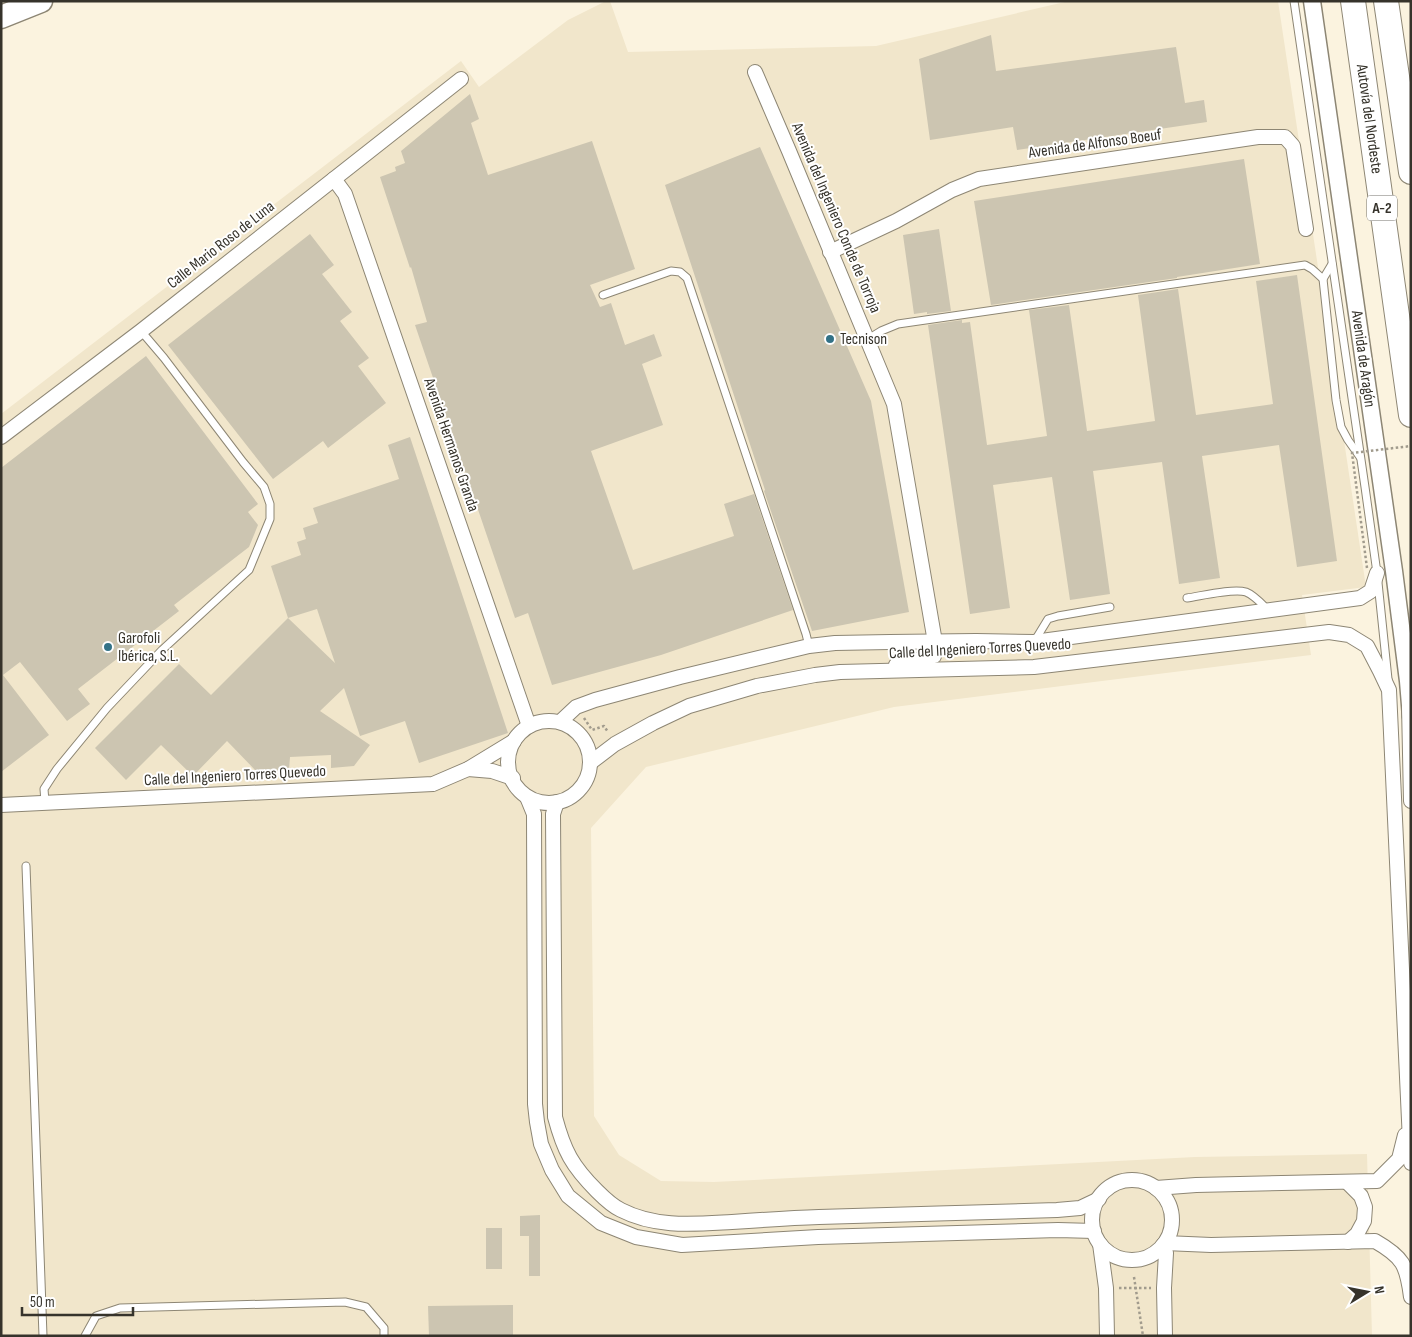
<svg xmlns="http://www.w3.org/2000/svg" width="1412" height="1337" font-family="'Sofia Sans Condensed',sans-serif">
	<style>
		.built { fill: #f1e6cb }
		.building { fill: #ccc5b1; fill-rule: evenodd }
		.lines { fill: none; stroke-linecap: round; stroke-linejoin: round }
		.service-casing { stroke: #8d8674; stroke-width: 9 }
		.minor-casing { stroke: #8d8674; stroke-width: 16 }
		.tertiary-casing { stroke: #8d8674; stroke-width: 19 }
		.trunk-casing { stroke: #8d8674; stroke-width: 25 }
		.motorway-casing { stroke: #8d8674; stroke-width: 26 }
		.path { stroke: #a19b8d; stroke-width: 2.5; stroke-dasharray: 2.5 2.5; stroke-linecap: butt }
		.service { stroke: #fff; stroke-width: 7 }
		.minor { stroke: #fff; stroke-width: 14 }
		.tertiary { stroke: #fff; stroke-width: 16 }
		.trunk { stroke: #fff; stroke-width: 22 }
		.motorway { stroke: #fff; stroke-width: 24 }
		.path-bridge { stroke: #a19b8d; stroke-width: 2.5; stroke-dasharray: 2.5 2.5; stroke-linecap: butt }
		.poi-dot { fill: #337287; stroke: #fff; stroke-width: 2 }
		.labels { text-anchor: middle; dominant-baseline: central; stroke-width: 4; stroke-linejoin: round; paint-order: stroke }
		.shield { fill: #fff; stroke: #72706b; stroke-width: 1 }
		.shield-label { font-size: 15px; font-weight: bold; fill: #36332b }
		.street-label { font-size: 16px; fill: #36332b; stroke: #fff }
		.poi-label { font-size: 16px; fill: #36332b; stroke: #fff; text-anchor: start }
	</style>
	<rect width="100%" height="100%" fill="#fbf3df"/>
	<path class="built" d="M606,1H610L628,52L876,46L1069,1H1278L1366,587L1302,595L1311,655L894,707L646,767L591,828L594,1116L619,1155L661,1181L714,1182L1195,1157L1367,1154L1372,1336H1V414L461,61L479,87L568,20Z"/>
	<g class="building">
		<path d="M991,35L996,71L1176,47L1185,103L1204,100L1207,122L1017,150L1013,127L930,140L919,59Z"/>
		<path d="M470,94L479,119L471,123L488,175L592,141L635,269L590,285L600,307L611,303L625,345L654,334L662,356L642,364L663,425L591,451L633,570L734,536L724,504L754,494L793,610L661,655L552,685L528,613L515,618L415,325L427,322L411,267L410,268L380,177L396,171L395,167L405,163L401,151Z"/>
		<path d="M760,147L871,401L909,612L812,631L764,491L765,490L665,185Z"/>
		<path d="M1244,159L1260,264L1177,277V278L991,305L974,201Z"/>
		<path d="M939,229L951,311L927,314V312L914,314L903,235Z"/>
		<path d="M310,234L334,265L322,274L352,312L340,321L369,358L358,366L386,403L328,448L323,441L273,479L168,345Z"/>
		<path d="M1297,275L1337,561L1297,567L1279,445L1202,456L1220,578L1179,584L1162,462L1093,471L1110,594L1070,600L1052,477L993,485L1010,608L970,614L928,325L962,320V323L970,322L987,445L1047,436L1029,310L1069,305L1087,431L1155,421L1138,295L1178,289L1196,415L1273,404L1256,281Z"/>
		<path d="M146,356L258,504L248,512L258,525L249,547L174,605L179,611L78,689L90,704L67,721L20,662L3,675L49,735L1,772V468Z"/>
		<path d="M410,437L508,733L419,763L405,721L360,736L344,688L320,711L370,745L354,766L331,768V755L290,757L289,770L258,773L227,741L193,776L161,745L126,780L95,748L179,664L211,695L288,618L271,566L301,555L297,542L306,539L303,528L318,523L313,508L399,479L388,445ZM317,609L335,663L336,664L288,618Z"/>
		<path d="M540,1215V1276H529V1236H520V1216Z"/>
		<rect x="486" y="1228" width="16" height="41"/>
		<path d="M513,1305V1336H429L428,1306Z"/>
	</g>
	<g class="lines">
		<g class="service-casing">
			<g id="service">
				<path d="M1294,1L1365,487L1377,573L1388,679"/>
				<path d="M1332,264L1323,279L1336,400L1341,427L1348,440L1360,457"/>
				<path d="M603,295L671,271L680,272L687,278L806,634L809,646"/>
				<path d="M868,339L881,331L898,324L1305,265L1312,269L1323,279"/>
				<path d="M1187,598C1201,596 1233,588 1246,592C1254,595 1262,604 1268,610"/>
				<path d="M1034,642L1048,619L1058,616L1110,607"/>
				<path d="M45,802L44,789L57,769L107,708L162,650L249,570L270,519V504L264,487L243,462L164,358L141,331"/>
				<path d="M26,866L43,1336"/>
				<path d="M85,1336L96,1316L120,1308L345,1302L366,1307L384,1328V1336"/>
			</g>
		</g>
		<g class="minor-casing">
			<g id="minor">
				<path d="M755,72L789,151L894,404L935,642L934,656L896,665"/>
				<path d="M334,179L345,194L529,726"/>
				<path d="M830,252L896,221L952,190L979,179L1258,137H1285L1293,146L1306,229"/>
				<path d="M1,437L141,331L461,79"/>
				<path d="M1409,706L1411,801"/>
				<circle cx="549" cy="762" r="41"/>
				<path d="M560,722L576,707L595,700L680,677L809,646L835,643L890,642L976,641L1034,642L1360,598L1371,591L1377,573"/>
				<path d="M590,763L615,744L653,723L689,706L757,686L815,675L840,672L1034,667L1329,632L1349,635L1367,646L1380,671L1389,690L1411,1163"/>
				<path d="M468,769L492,771L513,778"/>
				<path d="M527,797L534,814L535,1104L537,1122L541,1144L552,1170L568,1196L601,1223L636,1237L682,1245L818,1237L1058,1230L1094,1231"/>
				<path d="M557,802L553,814L555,1117C564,1151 572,1166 597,1191C604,1198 612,1206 621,1210C656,1228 694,1224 732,1222C761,1220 790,1218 819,1217C898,1214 978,1213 1057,1210L1080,1208L1099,1199"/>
				<path d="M1,805L433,784L468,769L514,741"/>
				<circle cx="1132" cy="1220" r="40"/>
				<path d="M1347,1182L1361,1196L1365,1207L1364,1221L1357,1234L1348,1242"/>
				<path d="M1156,1188L1196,1185L1377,1181L1399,1159L1405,1135"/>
				<path d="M1165,1243L1211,1245L1375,1241C1403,1257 1407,1265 1411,1297"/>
				<path d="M1100,1244L1106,1288L1107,1336"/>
				<path d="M1163,1245L1166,1253L1164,1288L1165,1336"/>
			</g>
		</g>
		<g class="tertiary-casing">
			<path id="tertiary" d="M1312,1L1394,571L1408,681L1411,717"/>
		</g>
		<g class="trunk-casing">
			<path id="trunk" d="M1,17L41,1"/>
		</g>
		<g class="motorway-casing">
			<g id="motorway">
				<path d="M1353,1L1411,415"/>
				<path d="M1386,1L1411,172"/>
			</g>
		</g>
		<g class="path">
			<path d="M584,718L592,730L604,726L608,732"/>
			<path d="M1134,1277L1143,1336"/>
			<path d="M1119,1288H1151"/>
		</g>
		<use href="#service" class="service"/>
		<use href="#minor" class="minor"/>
		<use href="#tertiary" class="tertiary"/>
		<use href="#trunk" class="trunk"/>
		<use href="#motorway" class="motorway"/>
		<path class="path-bridge" d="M1367,568L1352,453L1411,446"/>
	</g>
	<g class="poi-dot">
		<circle cx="830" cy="339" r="5"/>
		<circle cx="108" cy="647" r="5"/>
	</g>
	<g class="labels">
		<rect class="shield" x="1367" y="195.5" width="30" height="25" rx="4"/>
		<g class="shield-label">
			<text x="1382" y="208">A-2</text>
		</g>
		<g class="street-label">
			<text transform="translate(1369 119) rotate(82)">Autovía del Nordeste</text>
			<text transform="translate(1095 144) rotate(-8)">Avenida de Alfonso Boeuf</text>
			<text transform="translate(836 218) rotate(67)">Avenida del Ingeniero Conde de Torroja</text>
			<text transform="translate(221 245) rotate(-38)">Calle Mario Roso de Luna</text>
			<text transform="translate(1363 359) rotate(82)">Avenida de Aragón</text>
			<text transform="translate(451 445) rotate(71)">Avenida Hermanos Granda</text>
			<text transform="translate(980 649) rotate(-3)">Calle del Ingeniero Torres Quevedo</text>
			<text transform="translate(235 776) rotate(-3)">Calle del Ingeniero Torres Quevedo</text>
		</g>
		<g class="poi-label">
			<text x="840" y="339">Tecnison</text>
			<text x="118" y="638">Garofoli<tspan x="118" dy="18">Ibérica, S.L.</tspan></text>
		</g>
	</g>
	<rect width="1412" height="1337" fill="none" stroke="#36332b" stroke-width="5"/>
	<g transform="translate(1367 1292) rotate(80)" stroke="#ffffff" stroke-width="4" paint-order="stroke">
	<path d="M0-4L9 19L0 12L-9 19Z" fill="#36332b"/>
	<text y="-8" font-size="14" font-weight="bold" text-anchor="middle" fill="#36332b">N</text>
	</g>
	<path d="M22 1307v8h111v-8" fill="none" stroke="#36332b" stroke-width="2.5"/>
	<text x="30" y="1307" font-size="15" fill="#36332b" stroke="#ffffff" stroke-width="4" paint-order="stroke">50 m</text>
</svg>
